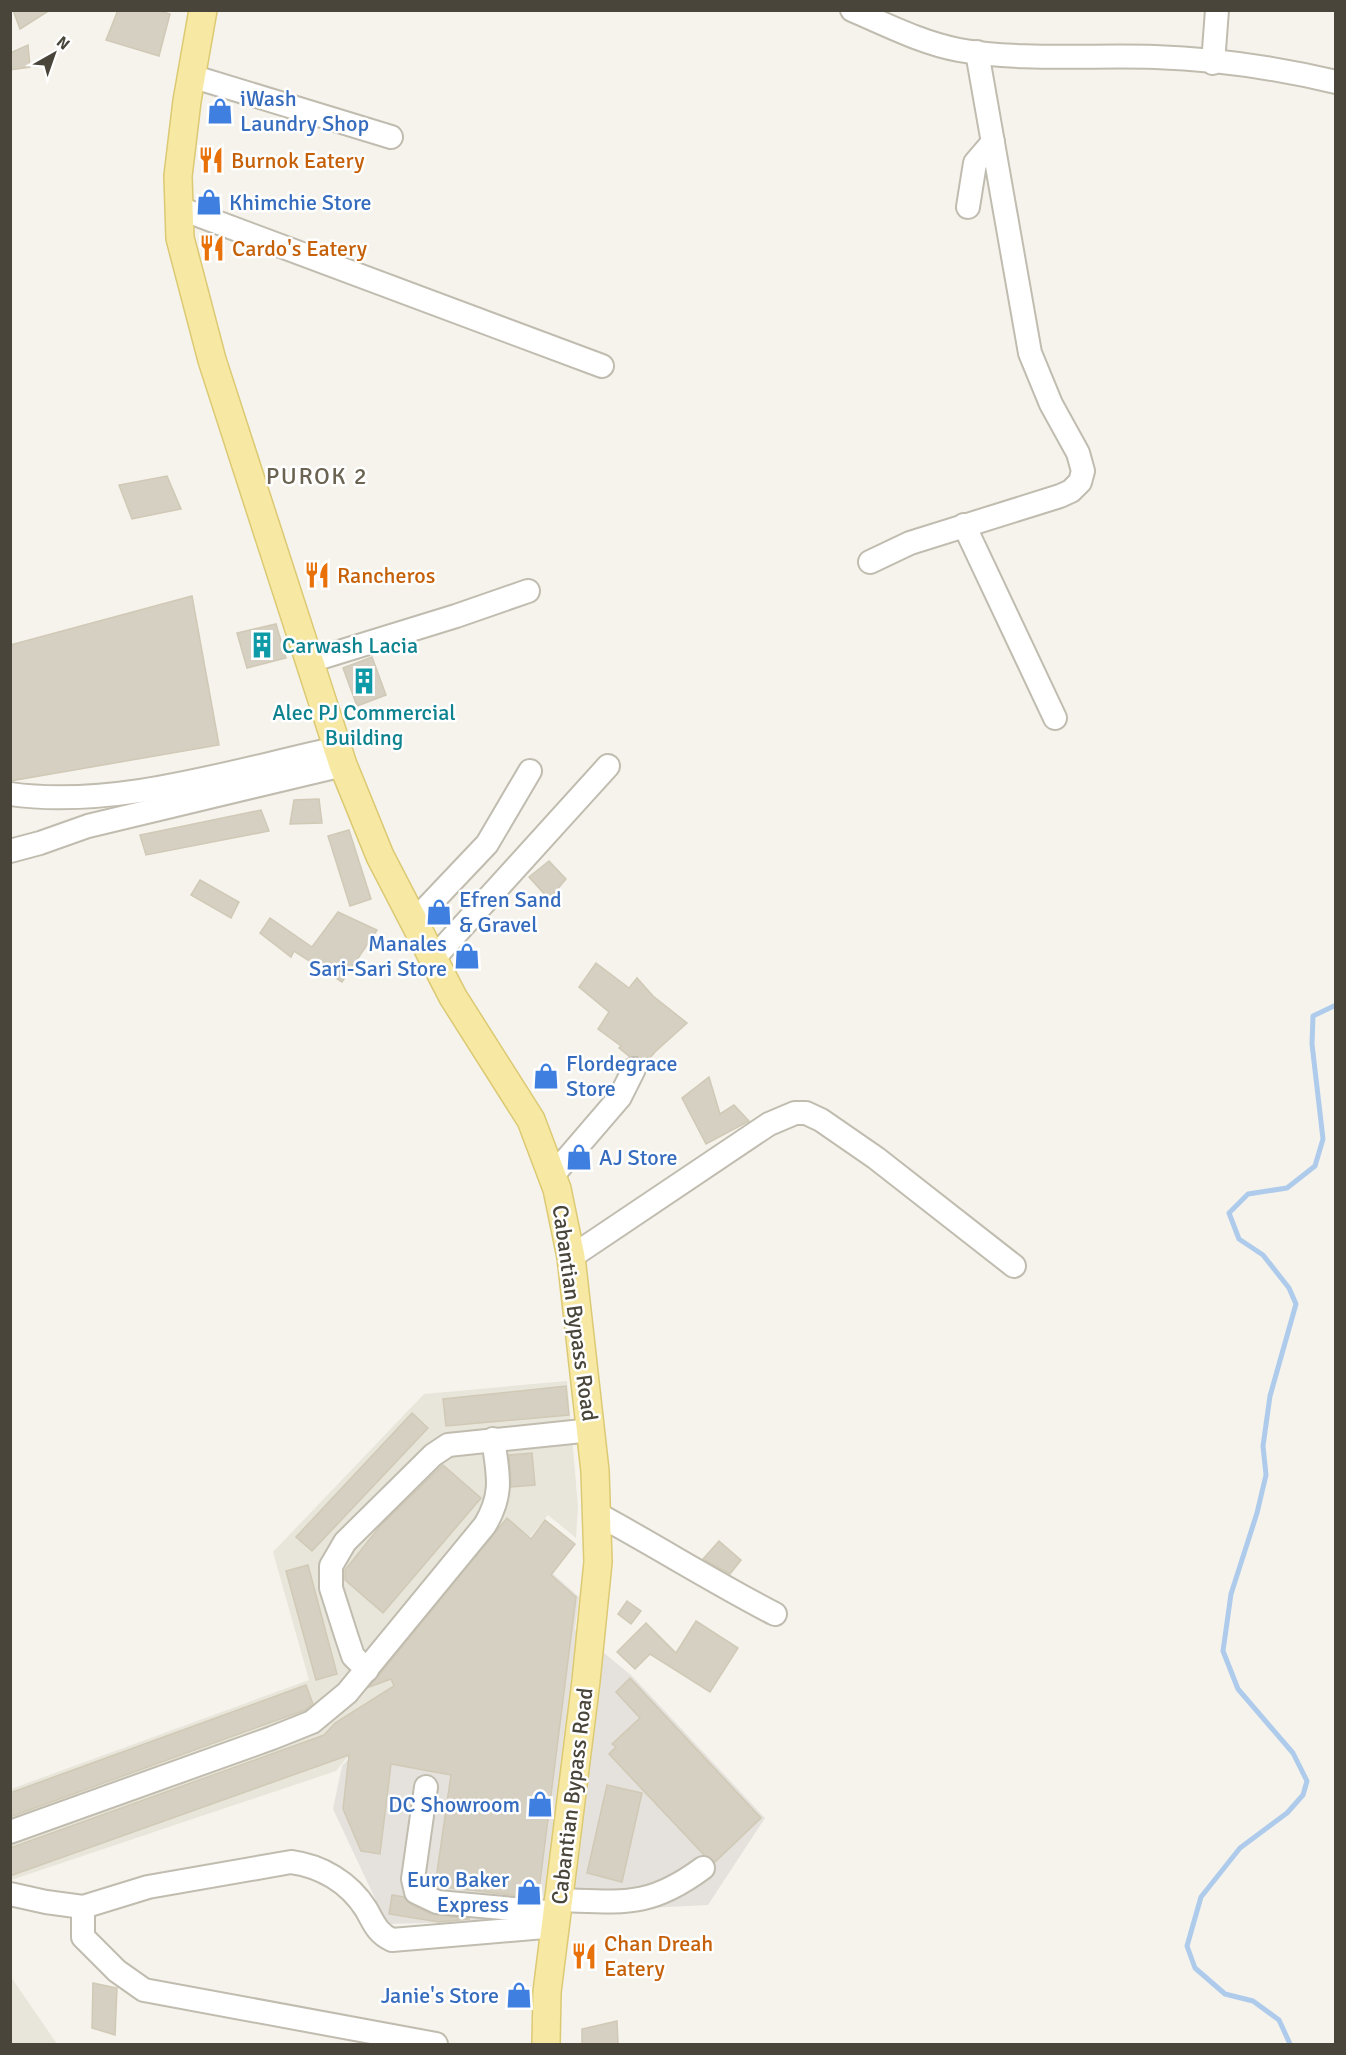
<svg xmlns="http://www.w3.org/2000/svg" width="1346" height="2055" font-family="Signika,sans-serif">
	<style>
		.residential { fill: #e8e6da }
		.industrial { fill: #e5e2dd }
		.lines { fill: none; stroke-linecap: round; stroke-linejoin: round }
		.stream { stroke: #aecbec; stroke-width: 5 }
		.building { fill: #d6d0c2; stroke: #d0c9b6; stroke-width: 1.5 }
		.minor-casing { stroke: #c0bcaf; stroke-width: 26 }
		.major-casing { stroke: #dcc973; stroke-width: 30 }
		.minor { stroke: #fff; stroke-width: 22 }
		.major { stroke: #f7e9a3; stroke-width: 27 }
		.labels { text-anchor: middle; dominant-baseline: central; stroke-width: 5; stroke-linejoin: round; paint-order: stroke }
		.shop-label { font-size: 22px; fill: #366cbe; stroke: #fff; text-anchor: start }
		.food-label { font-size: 22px; fill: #c56008; stroke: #fff; text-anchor: start }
		.culture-label { font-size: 22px; fill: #0d838f; stroke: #fff; text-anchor: start }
		.street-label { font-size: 22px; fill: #49453a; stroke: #fff }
		.neighbourhood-label { font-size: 24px; letter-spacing: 1.5px; fill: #6b6452; stroke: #fff }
	</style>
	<rect width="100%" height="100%" fill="#f5f3ec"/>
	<g class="residential">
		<path d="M567,1381L578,1506L576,1538L548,1515L336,1771L11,1880V1789L309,1680L273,1552L424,1394Z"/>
		<path d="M11,1977L57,2044H11Z"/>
	</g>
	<path class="industrial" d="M524,1548L579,1597L575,1629L632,1676L765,1818L708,1905L586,1911L550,1906L548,1920L387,1924L333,1809L342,1766L401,1700Z"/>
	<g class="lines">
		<path class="stream" d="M1290,2044L1279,2020L1253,2001L1225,1994L1195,1968L1187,1946L1201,1897L1240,1848L1287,1813L1303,1795L1307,1781L1293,1753L1238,1689L1223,1651L1231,1594L1257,1513L1266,1475L1263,1446L1270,1396L1296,1304L1289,1288L1263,1255L1239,1239L1229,1213L1248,1194L1287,1188L1315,1166L1323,1139L1312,1044L1313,1016L1336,1005"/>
	</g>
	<g class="building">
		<path d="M13,10H50L20,29Z"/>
		<path d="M118,10H157L170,14L159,56L106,40Z"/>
		<path d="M28,45L30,67L10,70V53Z"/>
		<path d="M167,476L181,509L132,519L119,485Z"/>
		<path d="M192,596L219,745L10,781V645Z"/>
		<path d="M276,624L286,658L247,668L237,633Z"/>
		<path d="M372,657L386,695L357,706L343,668Z"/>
		<path d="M319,799L322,823L290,824L294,800Z"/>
		<path d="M261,810L269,831L146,855L140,835Z"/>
		<path d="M349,830L371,899L350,906L328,836Z"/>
		<path d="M549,861L566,879L549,899L529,877Z"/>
		<path d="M200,880L239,902L231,918L191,895Z"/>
		<path d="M338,912L377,930L342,982L294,951L291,957L260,933L270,918L312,947Z"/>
		<path d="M596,963L629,988L637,978L653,996L687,1023L655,1052L646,1063L639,1057H630L619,1048L621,1046L598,1029L609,1012L579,987Z"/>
		<path d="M709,1077L720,1114L734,1105L749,1121L706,1144L682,1098Z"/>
		<path d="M566,1386L569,1415L446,1426L443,1399Z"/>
		<path d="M412,1413L428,1428L312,1551L296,1537Z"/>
		<path d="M532,1453L535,1485L511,1487L509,1455Z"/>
		<path d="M443,1465L481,1498L383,1613L345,1580V1570L381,1525Z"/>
		<path d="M507,1518L531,1539L545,1520L575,1544L551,1575L576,1597L538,1898L435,1886L451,1775L391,1764L380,1854L361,1851L343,1809L349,1755L10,1876V1848L324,1735L335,1723L394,1686L391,1679L369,1687Z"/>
		<path d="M719,1541L741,1560L730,1574L703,1559Z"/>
		<path d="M308,1565L337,1674L316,1680L286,1571Z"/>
		<path d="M627,1601L641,1611L631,1624L618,1614Z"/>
		<path d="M696,1621L738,1648L710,1692L650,1654L635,1669L617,1652L646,1623L676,1653Z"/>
		<path d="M630,1678L761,1818L715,1862L704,1855L609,1754L616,1747L612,1744L640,1718L616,1692Z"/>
		<path d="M306,1685L313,1704L305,1710L10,1817V1793Z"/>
		<path d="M607,1785L642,1793L622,1882L587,1873Z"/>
		<path d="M392,1895L404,1897L410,1904L432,1914L470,1919L439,1922L389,1914Z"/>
		<path d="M93,1983L117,1988L115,2035L92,2028Z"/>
		<path d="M617,2021L618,2044H582V2029Z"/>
	</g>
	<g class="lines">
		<g class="minor-casing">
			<g id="minor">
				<path d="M852,10C887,25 922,43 959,50C1019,61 1093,55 1155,57C1215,59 1277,68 1336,82"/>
				<path d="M1213,63L1217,10"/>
				<path d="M191,76L391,137"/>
				<path d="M968,207L975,163L993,142"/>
				<path d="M179,208L602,366"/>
				<path d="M964,525L1055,718"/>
				<path d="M870,562L910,543L1060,496L1071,491L1080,482L1083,471L1078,453L1051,404L1030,353L977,52"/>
				<path d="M310,661L456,616L528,591"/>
				<path d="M10,794C116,809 235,770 338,748"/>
				<path d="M10,851L40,843L88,826L343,765"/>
				<path d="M414,921L487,844L530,771"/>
				<path d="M434,958L608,766"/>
				<path d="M553,1175L620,1097L634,1069"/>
				<path d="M571,1257L769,1124L795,1113H806L821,1120L876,1158L1014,1266"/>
				<path d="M599,1515C658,1547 715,1583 775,1614"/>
				<path d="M367,1670L353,1656L346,1635L331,1588V1566L345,1542L433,1455L448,1445L592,1430"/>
				<path d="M426,1787L413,1879L416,1892L437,1902L558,1913"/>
				<path d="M10,1832L272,1738L312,1722L347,1693L485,1525C504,1493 498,1474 493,1439"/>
				<path d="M10,1894L46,1902L83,1907L148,1887L291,1862C321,1866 349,1882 366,1909C374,1923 377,1933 392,1940L556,1926"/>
				<path d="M559,1900C624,1902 649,1908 703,1868"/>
				<path d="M83,1907V1937L117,1971L144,1990L436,2044"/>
			</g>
		</g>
		<g class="major-casing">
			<path id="major" d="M203,10L187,101L178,176L180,238L212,360L343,765L380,856L453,997L531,1120L557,1189L571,1257L595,1471L598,1562L586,1681L547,1992L546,2044"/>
		</g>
		<use href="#minor" class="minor"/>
		<use href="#major" class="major"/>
	</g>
	<defs>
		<g id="shop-bare" transform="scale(2.07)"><path d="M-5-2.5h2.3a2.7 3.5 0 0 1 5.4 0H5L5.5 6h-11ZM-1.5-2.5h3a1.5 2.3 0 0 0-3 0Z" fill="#3f7fe0" stroke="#fff" stroke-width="2.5" paint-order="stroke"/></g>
		<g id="restaurant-bare" transform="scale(2.07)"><path d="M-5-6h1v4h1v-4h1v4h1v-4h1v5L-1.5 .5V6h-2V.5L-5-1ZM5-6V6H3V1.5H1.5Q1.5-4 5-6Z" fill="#e8710a" stroke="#fff" stroke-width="2.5" paint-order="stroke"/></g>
		<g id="building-bare" transform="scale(2.07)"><path d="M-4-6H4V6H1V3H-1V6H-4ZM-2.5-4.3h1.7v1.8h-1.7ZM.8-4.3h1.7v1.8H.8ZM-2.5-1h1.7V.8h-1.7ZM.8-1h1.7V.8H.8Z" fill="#0f9aa8" stroke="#fff" stroke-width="2.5" paint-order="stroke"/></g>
	</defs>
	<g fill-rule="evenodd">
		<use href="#shop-bare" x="220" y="111"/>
		<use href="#restaurant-bare" x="211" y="160"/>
		<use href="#shop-bare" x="209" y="202"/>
		<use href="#restaurant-bare" x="212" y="248"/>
		<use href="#restaurant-bare" x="317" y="575"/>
		<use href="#building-bare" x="262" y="645"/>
		<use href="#building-bare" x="364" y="681"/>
		<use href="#shop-bare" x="439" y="912"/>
		<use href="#shop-bare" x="467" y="956"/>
		<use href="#shop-bare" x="546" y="1076"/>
		<use href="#shop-bare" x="579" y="1157"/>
		<use href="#shop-bare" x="540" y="1804"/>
		<use href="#shop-bare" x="529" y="1892"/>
		<use href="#restaurant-bare" x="584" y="1956"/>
		<use href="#shop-bare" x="519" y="1995"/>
	</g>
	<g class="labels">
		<g class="shop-label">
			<text x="240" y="98">iWash<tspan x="240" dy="25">Laundry Shop</tspan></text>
			<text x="229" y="202">Khimchie Store</text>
			<text x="459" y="899">Efren Sand<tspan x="459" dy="25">&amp; Gravel</tspan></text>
			<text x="447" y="943" text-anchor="end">Manales<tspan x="447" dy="25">Sari-Sari Store</tspan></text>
			<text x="566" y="1063">Flordegrace<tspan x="566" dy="25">Store</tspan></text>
			<text x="599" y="1157">AJ Store</text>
			<text x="520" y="1804" text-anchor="end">DC Showroom</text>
			<text x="509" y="1879" text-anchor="end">Euro Baker<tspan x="509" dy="25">Express</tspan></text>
			<text x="499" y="1995" text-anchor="end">Janie's Store</text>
		</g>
		<g class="food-label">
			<text x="231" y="160">Burnok Eatery</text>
			<text x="232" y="248">Cardo's Eatery</text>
			<text x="337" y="575">Rancheros</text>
			<text x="604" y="1943">Chan Dreah<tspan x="604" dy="25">Eatery</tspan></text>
		</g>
		<g class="culture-label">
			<text x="282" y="645">Carwash Lacia</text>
			<text x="364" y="712" text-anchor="middle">Alec PJ Commercial<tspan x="364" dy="25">Building</tspan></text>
		</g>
		<g class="street-label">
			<text transform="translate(575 1313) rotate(82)">Cabantian Bypass Road</text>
			<text transform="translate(572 1796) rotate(-83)">Cabantian Bypass Road</text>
		</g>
		<g class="neighbourhood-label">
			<text x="317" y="476">PUROK 2</text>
		</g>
	</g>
	<rect width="1346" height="2055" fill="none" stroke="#49453a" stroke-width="24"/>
	<g transform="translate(54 54) rotate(40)" stroke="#ffffff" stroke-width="4.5" paint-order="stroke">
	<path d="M0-4.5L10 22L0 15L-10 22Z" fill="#49453a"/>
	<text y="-9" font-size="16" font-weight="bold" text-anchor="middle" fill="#49453a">N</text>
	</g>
</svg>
